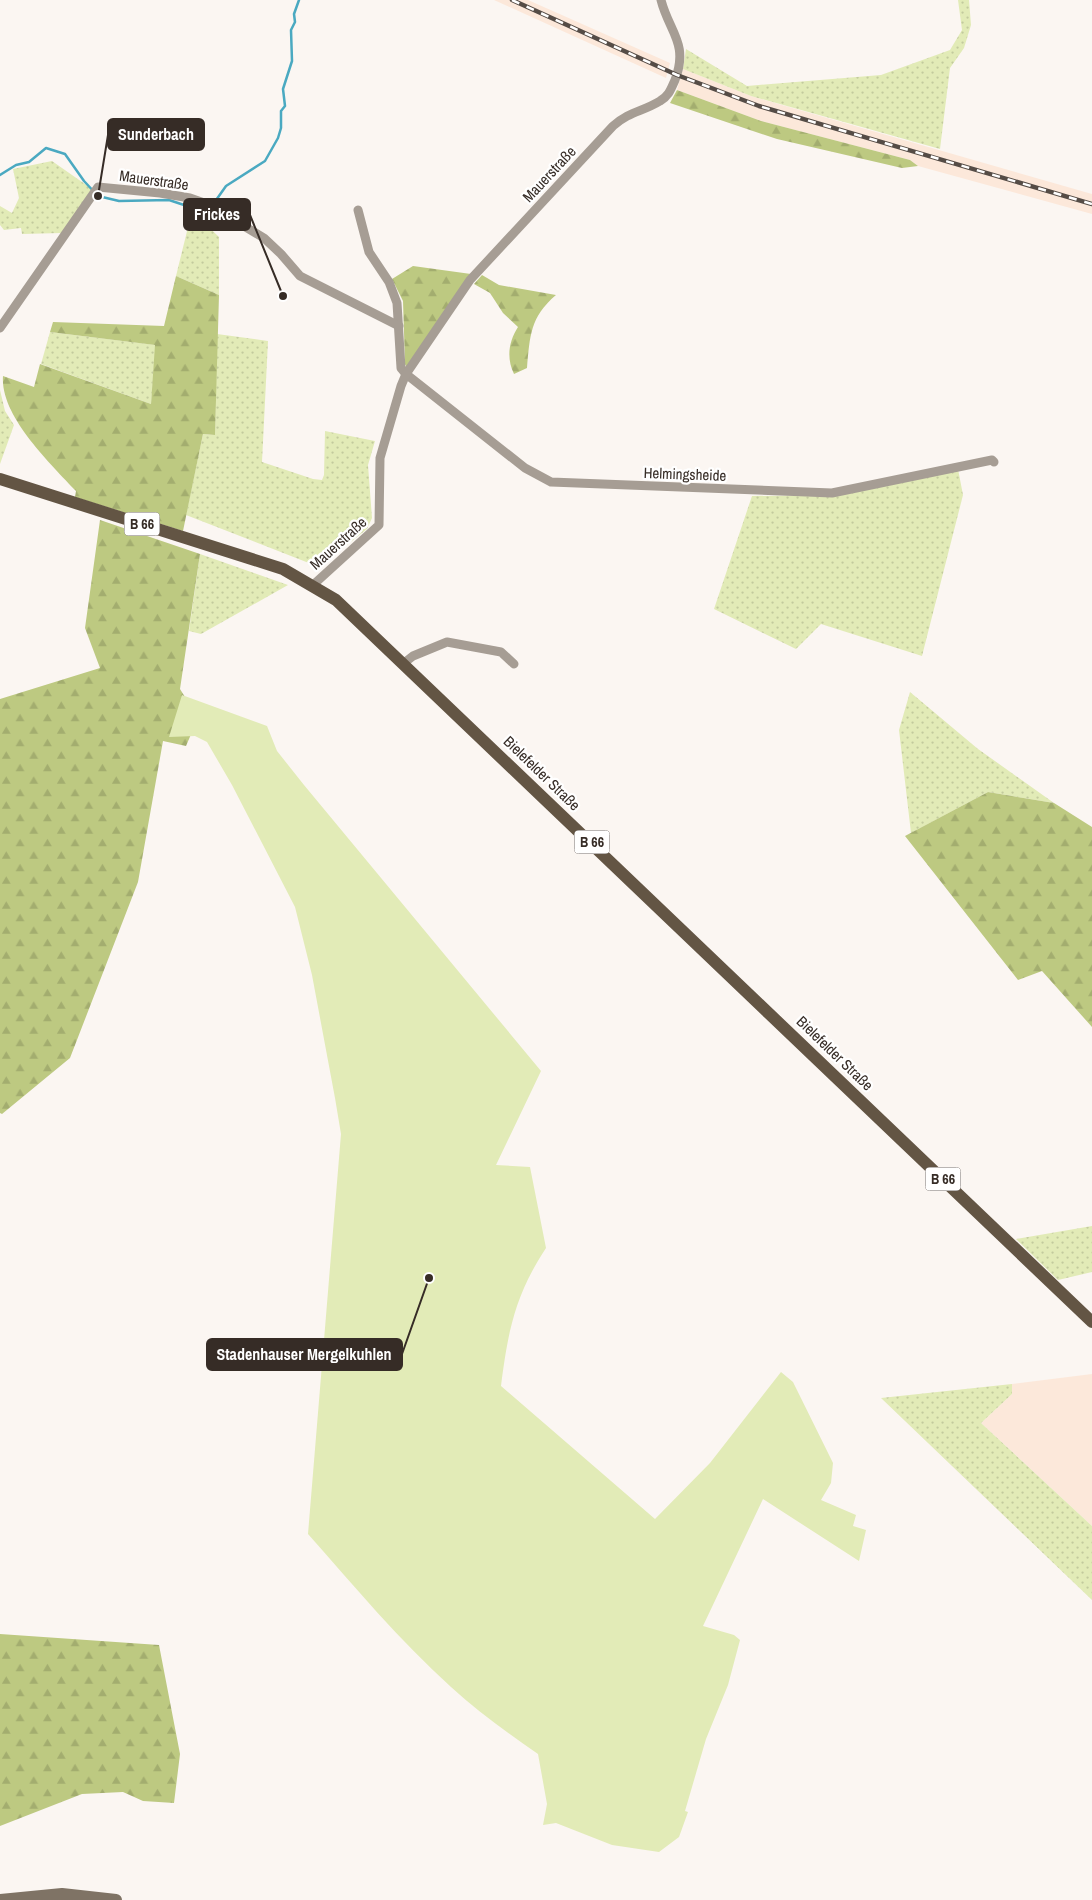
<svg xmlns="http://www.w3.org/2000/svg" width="1092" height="1900" font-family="'Archivo Narrow',sans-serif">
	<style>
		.built { fill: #fce8da }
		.grass { fill: url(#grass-dots) }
		.forest { fill: url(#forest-firs) }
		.green { fill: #e2ebb7 }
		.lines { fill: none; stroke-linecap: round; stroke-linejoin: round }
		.stream { stroke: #4aa9c1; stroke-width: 2.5 }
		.street { stroke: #a69d94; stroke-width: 9 }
		.secondary { stroke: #7f7365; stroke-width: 12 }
		.primary { stroke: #635544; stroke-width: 12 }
		.rail-casing { stroke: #554c46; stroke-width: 4.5 }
		.rail { stroke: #fff; stroke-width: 2.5; stroke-dasharray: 8; stroke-linecap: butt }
		.labels { text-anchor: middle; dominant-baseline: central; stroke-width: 4.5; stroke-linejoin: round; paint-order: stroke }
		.shield { fill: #fff; stroke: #726b67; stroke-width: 1 }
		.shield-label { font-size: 14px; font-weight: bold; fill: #362c26 }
		.street-label { font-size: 15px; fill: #362c26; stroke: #fff }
		.leader { fill: none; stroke: #362c26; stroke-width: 2 }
		.callout-dot { fill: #362c26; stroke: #fff; stroke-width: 2 }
		.callout { fill: #362c26; stroke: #362c26; stroke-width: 2 }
		.callout-label { font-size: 16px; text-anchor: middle; font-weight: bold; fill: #fff }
	</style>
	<defs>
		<pattern id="grass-dots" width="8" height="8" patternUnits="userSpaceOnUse" patternTransform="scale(1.25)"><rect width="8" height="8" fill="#e2ebb7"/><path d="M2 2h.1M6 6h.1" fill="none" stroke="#c2ca9d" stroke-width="1.8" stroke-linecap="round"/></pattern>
		<pattern id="forest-firs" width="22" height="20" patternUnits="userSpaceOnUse" patternTransform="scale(1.25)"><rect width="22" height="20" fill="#bdc981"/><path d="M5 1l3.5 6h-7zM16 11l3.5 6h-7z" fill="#a3ad6f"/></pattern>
	</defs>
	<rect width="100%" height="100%" fill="#fbf6f2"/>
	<g class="built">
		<path d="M494,0H528L670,63L666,78Z"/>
		<path d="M683,69L751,96L1092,194V214L918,166L910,160L761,121L677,90Z"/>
		<path d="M1092,1374V1526L981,1423L1012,1394V1384Z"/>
	</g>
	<g class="grass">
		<path d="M958,0H969L971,25L964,48L950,68L940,149L751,96L683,69L686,49L747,86L881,75L950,50L962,30Z"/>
		<path d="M52,161L92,189L62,233L22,234L21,228L4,230L0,225V206L12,213L19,198L13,169Z"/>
		<path d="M192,211L219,237V295L176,276Z"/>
		<path d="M50,332L156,345L151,404L41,364Z"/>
		<path d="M217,334L268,341L262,462L313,479L322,480L324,475L325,431L375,441L368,465L372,518L367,529L319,567L186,515L203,434L215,435Z"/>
		<path d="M0,390L5,411L14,425L0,464Z"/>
		<path d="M958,469L963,495L922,656L821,624L796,649L714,609L752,496L832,495Z"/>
		<path d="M200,554L288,585L201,634L189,631Z"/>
		<path d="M910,692L978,749L1054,803L988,792L911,833L899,730Z"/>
		<path d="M1092,1226V1272L1058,1280L1016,1239Z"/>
		<path d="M1012,1384V1394L981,1423L1092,1526V1600L881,1398Z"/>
	</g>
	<g class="forest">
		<path d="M677,90L761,121L910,160L918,166L902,168L777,139L670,103Z"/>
		<path d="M413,266L471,274L407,368L405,364L403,301L392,279Z"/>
		<path d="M482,275L499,285L556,295C530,317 530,336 527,368L514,374C506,358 509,341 518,327L503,313L490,293L474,284Z"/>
		<path d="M176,276L219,295L215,435L203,434L183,531L75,497L76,491C51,464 0,416 3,376L34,387L40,364L151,404L155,345L50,332L53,322L164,326Z"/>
		<path d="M100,520L200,554L180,689L198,718L186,746L163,741L138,882L70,1058L2,1114L0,1113V699L100,668L85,628Z"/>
		<path d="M988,792L1054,803L1092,827V1027L1042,971L1018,980L905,836Z"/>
		<path d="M0,1634L159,1645L180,1754L174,1803L143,1801L123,1792L82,1794L0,1826Z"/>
	</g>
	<path class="green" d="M182,695L267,726L277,751L304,785L541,1071L496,1165L530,1167L546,1248C515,1295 508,1331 501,1386L655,1519L710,1463L781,1372L793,1382L833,1463L831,1483L821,1500L856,1515L853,1526L866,1530L859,1561L763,1499L703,1626L734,1635L740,1640L728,1685L706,1739L685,1811L688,1812L679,1837L659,1852L612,1845L556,1823L543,1825L547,1804L538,1754C508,1733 478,1712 451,1687C399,1640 354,1586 308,1534L341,1134L335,1098L312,975L295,907L232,785L207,742L195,736L169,737Z"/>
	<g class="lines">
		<g class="stream">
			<path d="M0,175L16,165L29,162L46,148L65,154L84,181L98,196L119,201L169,200L196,209H209"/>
			<path d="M214,203L226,186L265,161L278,138L281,128V111L285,106L283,89L292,61L291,30L295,22L294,14L299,0"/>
		</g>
		<g class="street">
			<path d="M358,210L369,252L389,282L397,303L401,368L406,374L525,468L551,482L832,493L992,460L994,462"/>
			<path d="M0,328L98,187L160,193L190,198L207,204L264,238L281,254L300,276L399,326"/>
			<path d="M313,585L379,525L380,458L401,386L406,374L470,280L613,126C630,111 642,112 660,101C669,96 671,89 675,80C689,43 669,32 661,0"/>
			<path d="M404,663L413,656L447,642L501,652L514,664"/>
		</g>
		<path class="secondary" d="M0,1900L62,1894L116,1900"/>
		<path class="primary" d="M0,479L283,569L336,600L1092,1322"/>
		<g class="rail-casing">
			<path id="rail" d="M512,0L677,75L759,106L1092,204"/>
		</g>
		<use href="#rail" class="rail"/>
	</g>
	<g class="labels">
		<g class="shield">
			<rect x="124.5" y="512.5" width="35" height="23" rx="4"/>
			<rect x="574.5" y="830.5" width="35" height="23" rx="4"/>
			<rect x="925.5" y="1167.5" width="35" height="23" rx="4"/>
		</g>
		<g class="shield-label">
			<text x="142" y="524">B 66</text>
			<text x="592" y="842">B 66</text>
			<text x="943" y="1179">B 66</text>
		</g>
		<g class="street-label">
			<text transform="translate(549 174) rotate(-47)">Mauerstraße</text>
			<text transform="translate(154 180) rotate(8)">Mauerstraße</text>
			<text transform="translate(685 474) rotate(2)">Helmingsheide</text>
			<text transform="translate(338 543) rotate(-42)">Mauerstraße</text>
			<text transform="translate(542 773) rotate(44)">Bielefelder Straße</text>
			<text transform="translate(835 1053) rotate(44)">Bielefelder Straße</text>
		</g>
	</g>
	<path class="leader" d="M98 196L108 135M283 296L250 215M429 1278L402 1354"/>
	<g class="callout-dot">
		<circle cx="98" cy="196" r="5"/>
		<circle cx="283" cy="296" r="5"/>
		<circle cx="429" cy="1278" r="5"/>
	</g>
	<g class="callout">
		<rect x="108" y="119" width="96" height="31" rx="5"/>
		<rect x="184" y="199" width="66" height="31" rx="5"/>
		<rect x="207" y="1339" width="195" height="31" rx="5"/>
	</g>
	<g class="callout-label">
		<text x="156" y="140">Sunderbach</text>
		<text x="217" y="220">Frickes</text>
		<text x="304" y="1360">Stadenhauser Mergelkuhlen</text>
	</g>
</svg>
